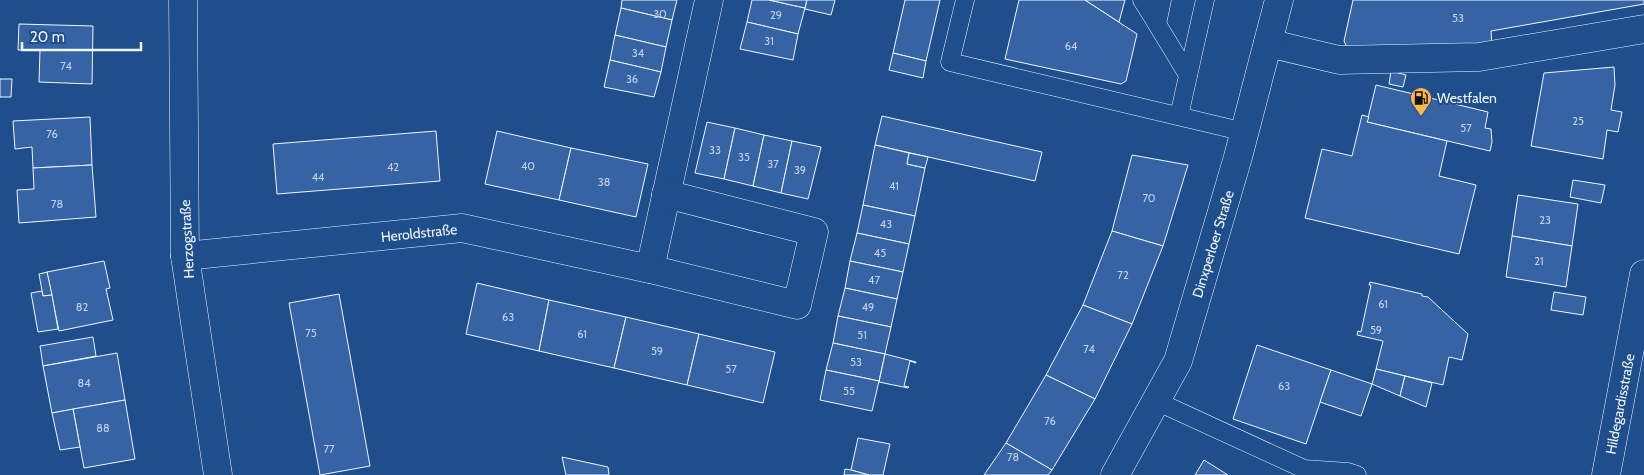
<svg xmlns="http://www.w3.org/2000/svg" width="1644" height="475" font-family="Cabin,sans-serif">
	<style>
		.building { fill: #3563a3; stroke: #f2f6ff }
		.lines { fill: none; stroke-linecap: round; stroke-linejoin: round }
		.service-casing { stroke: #f2f6ff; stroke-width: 19 }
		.minor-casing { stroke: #f2f6ff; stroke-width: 29 }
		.tertiary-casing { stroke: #f2f6ff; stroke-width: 29 }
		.secondary-casing { stroke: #f2f6ff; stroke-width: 29 }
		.service { stroke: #1f4e8c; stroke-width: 18 }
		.minor { stroke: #1f4e8c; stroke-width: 28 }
		.tertiary { stroke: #1f4e8c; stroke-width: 28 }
		.secondary { stroke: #1f4e8c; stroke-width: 28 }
		.labels { text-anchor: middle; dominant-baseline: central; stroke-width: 4; stroke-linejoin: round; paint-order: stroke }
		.number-label { font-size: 11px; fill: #c3d1e8 }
		.poi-label { font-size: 14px; fill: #f2f6ff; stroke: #1f4e8c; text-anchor: start }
		.street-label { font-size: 14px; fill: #f2f6ff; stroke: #1f4e8c }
	</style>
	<rect width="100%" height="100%" fill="#1f4e8c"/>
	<g class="building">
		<path d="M622,0H677L672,20L621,8Z"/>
		<path d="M752,0H769L805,8L798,34L747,22Z"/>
		<path d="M769,0H807L805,8Z"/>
		<path d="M807,0H835L831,15L805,9Z"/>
		<path d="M905,0H940L926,61L893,53Z"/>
		<path d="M1019,0H1085L1137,34L1126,81L1121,84L1005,59Z"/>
		<path d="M1085,0H1125L1119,22Z"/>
		<path d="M1353,0H1644V4L1491,31L1492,46L1349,52L1344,41Z"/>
		<path d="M621,8L672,20L666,47L615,35Z"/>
		<path d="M747,22L798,34L793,60L740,49Z"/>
		<path d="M19,24L93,26L92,84L39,82L40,50H18Z"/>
		<path d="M615,35L666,47L661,72L610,60Z"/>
		<path d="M893,53L926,61L923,78L889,70Z"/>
		<path d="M610,60L661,72L654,97L604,87Z"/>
		<path d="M1614,67L1615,85L1611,110L1622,112L1618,132L1607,130L1603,159L1531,146L1544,73Z"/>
		<path d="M1391,71L1406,75L1403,87L1389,84Z"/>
		<path d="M0,79H12L11,97H0Z"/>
		<path d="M1376,85L1488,112L1485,128L1491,129L1492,142L1490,151L1367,122Z"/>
		<path d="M1362,115L1369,117L1367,122L1447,141L1439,176L1476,185L1459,254L1305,218L1322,149L1352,156Z"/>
		<path d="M882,116L1042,152L1035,181L875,145Z"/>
		<path d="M90,117L92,165L33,168L32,147L15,149L13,121Z"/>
		<path d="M707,122L735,128L724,179L695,173Z"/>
		<path d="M735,128L764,135L753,186L724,179Z"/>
		<path d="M436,131L440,181L277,194L273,144Z"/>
		<path d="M497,131L571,148L559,200L485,184Z"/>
		<path d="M764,135L792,141L781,193L753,186Z"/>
		<path d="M792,141L821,147L808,199L781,193Z"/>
		<path d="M875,145L909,153L907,164L925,168L915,216L863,205Z"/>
		<path d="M571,148L648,164L636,217L559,200Z"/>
		<path d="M909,153L928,157L925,168L907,164Z"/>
		<path d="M1132,155L1188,165L1163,246L1112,231Z"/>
		<path d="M92,165L96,217L19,223L17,190L34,189L33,168Z"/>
		<path d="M1573,180L1605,185L1601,203L1570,197Z"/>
		<path d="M1518,195L1578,204L1572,246L1512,236Z"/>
		<path d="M863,205L915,216L909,244L857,233Z"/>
		<path d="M1112,231L1163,246L1132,324L1083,305Z"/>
		<path d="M857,233L909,244L903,272L850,261Z"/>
		<path d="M1512,236L1572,246L1566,287L1506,277Z"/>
		<path d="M104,261L110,288L106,289L113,320L59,331L47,272Z"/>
		<path d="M850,261L903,272L897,299L845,288Z"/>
		<path d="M47,272L52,295L43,296L39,274Z"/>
		<path d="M1370,282L1422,294V296L1428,297L1468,334L1462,360L1449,357L1443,385L1376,369L1383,341L1357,335L1358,331L1361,332L1371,285H1369Z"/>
		<path d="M477,283L549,300L539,351L466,334Z"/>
		<path d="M845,288L897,299L891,327L838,316Z"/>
		<path d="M42,291L43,296L52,295L58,329L38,332L31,293Z"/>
		<path d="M1554,292L1586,297L1583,315L1551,310Z"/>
		<path d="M339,294L370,466L320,475L289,303Z"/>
		<path d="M549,300L626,317L614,368L539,351Z"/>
		<path d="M1083,305L1132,324L1095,399L1046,375Z"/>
		<path d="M838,316L891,327L885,354L833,343Z"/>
		<path d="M626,317L699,334L687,385L614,368Z"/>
		<path d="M699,334L775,352L763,403L687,385Z"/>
		<path d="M93,337L96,356L43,366L40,346Z"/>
		<path d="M833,343L885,354L879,381L826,370Z"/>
		<path d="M1257,345L1331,370L1306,444L1233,419Z"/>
		<path d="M117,353L125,400L52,413L43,366Z"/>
		<path d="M885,354L916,362V363L910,361L904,386L909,387L908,388L879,382Z"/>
		<path d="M1376,369L1405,376L1400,396L1372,384Z"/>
		<path d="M826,370L879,381L872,411L820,400Z"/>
		<path d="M1331,370L1372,384L1361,416L1320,402Z"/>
		<path d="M1046,375L1095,399L1052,470L1006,443Z"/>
		<path d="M1405,376L1432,383L1426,407L1400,396Z"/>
		<path d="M125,400L135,459L84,468L73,409Z"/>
		<path d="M73,409L80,447L60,450L52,413Z"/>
		<path d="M858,438L890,444L883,475H869L851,470Z"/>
		<path d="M1006,443L1052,470L1048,475H984Z"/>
		<path d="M562,457L608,467L609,475H566Z"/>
		<path d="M1204,460L1228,475H1195Z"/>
		<path d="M845,469L851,470L869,475H844Z"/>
	</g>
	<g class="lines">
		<g class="service-casing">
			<g id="service">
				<path d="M965,0L950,62L1245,132"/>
				<path d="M1142,0L1157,24"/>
				<path d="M1162,0L1157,24L1188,75"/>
				<path d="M1179,116L1205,0"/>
				<path d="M1156,401L1304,469L1348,472L1357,475"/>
			</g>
		</g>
		<g class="minor-casing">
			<g id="minor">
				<path d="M1268,43L1339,60L1479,57L1644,29"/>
				<path d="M185,256L462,228L650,269L709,0"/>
				<path d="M650,269L797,305L814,232L666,194"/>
				<path d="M1606,475L1644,274"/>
			</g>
		</g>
		<g class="tertiary-casing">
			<path id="tertiary" d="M183,0L185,256L218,475"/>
		</g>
		<g class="secondary-casing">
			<path id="secondary" d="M1115,475L1178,361L1238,157L1279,0"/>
		</g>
		<use href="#service" class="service"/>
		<use href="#minor" class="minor"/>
		<use href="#tertiary" class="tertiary"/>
		<use href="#secondary" class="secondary"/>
	</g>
	<defs>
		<g id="fuel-pin" transform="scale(1.125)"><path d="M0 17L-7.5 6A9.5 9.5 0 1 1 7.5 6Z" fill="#ffb74d" stroke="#1f4e8c"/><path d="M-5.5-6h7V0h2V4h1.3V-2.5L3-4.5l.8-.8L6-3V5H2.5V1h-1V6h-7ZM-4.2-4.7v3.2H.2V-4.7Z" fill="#111"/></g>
	</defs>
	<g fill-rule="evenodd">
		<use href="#fuel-pin" x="1421" y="98"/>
	</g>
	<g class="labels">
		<g class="number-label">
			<text x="660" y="14">30</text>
			<text x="776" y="15">29</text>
			<text x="1458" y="18">53</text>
			<text x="769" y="41">31</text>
			<text x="1071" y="46">64</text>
			<text x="638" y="53">34</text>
			<text x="66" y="66">74</text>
			<text x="632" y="79">36</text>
			<text x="1578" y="121">25</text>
			<text x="1466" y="128">57</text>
			<text x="52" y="134">76</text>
			<text x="715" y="150">33</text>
			<text x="744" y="157">35</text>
			<text x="773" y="164">37</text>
			<text x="528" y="166">40</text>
			<text x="393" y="167">42</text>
			<text x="800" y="170">39</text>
			<text x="318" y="177">44</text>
			<text x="604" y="182">38</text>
			<text x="894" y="186">41</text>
			<text x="1149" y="198">70</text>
			<text x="57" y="204">78</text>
			<text x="1545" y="220">23</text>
			<text x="886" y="224">43</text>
			<text x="880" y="253">45</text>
			<text x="1539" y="261">21</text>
			<text x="1123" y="275">72</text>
			<text x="874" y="280">47</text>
			<text x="1383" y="304">61</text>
			<text x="82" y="307">82</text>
			<text x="868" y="307">49</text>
			<text x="508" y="317">63</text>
			<text x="1376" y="330">59</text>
			<text x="311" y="333">75</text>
			<text x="582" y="334">61</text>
			<text x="862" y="335">51</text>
			<text x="1089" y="349">74</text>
			<text x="657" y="351">59</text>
			<text x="856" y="362">53</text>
			<text x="731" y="369">57</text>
			<text x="84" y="383">84</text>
			<text x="1284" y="386">63</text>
			<text x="849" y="391">55</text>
			<text x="1050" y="421">76</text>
			<text x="103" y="428">88</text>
			<text x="329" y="449">77</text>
			<text x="1013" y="457">78</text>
		</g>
		<g class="poi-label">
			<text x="1437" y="98">Westfalen</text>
		</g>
		<g class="street-label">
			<text transform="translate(419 233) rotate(-6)">Heroldstraße</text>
			<text transform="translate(187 239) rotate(-93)">Herzogstraße</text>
			<text transform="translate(1213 244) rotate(-73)">Dinxperloer Straße</text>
			<text transform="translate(1620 404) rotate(-79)">Hildegardisstraße</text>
		</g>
	</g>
	<path d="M22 42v8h119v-8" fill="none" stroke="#f2f6ff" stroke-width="2.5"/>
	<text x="30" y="42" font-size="15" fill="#f2f6ff" stroke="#1f4e8c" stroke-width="4" paint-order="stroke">20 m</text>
</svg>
